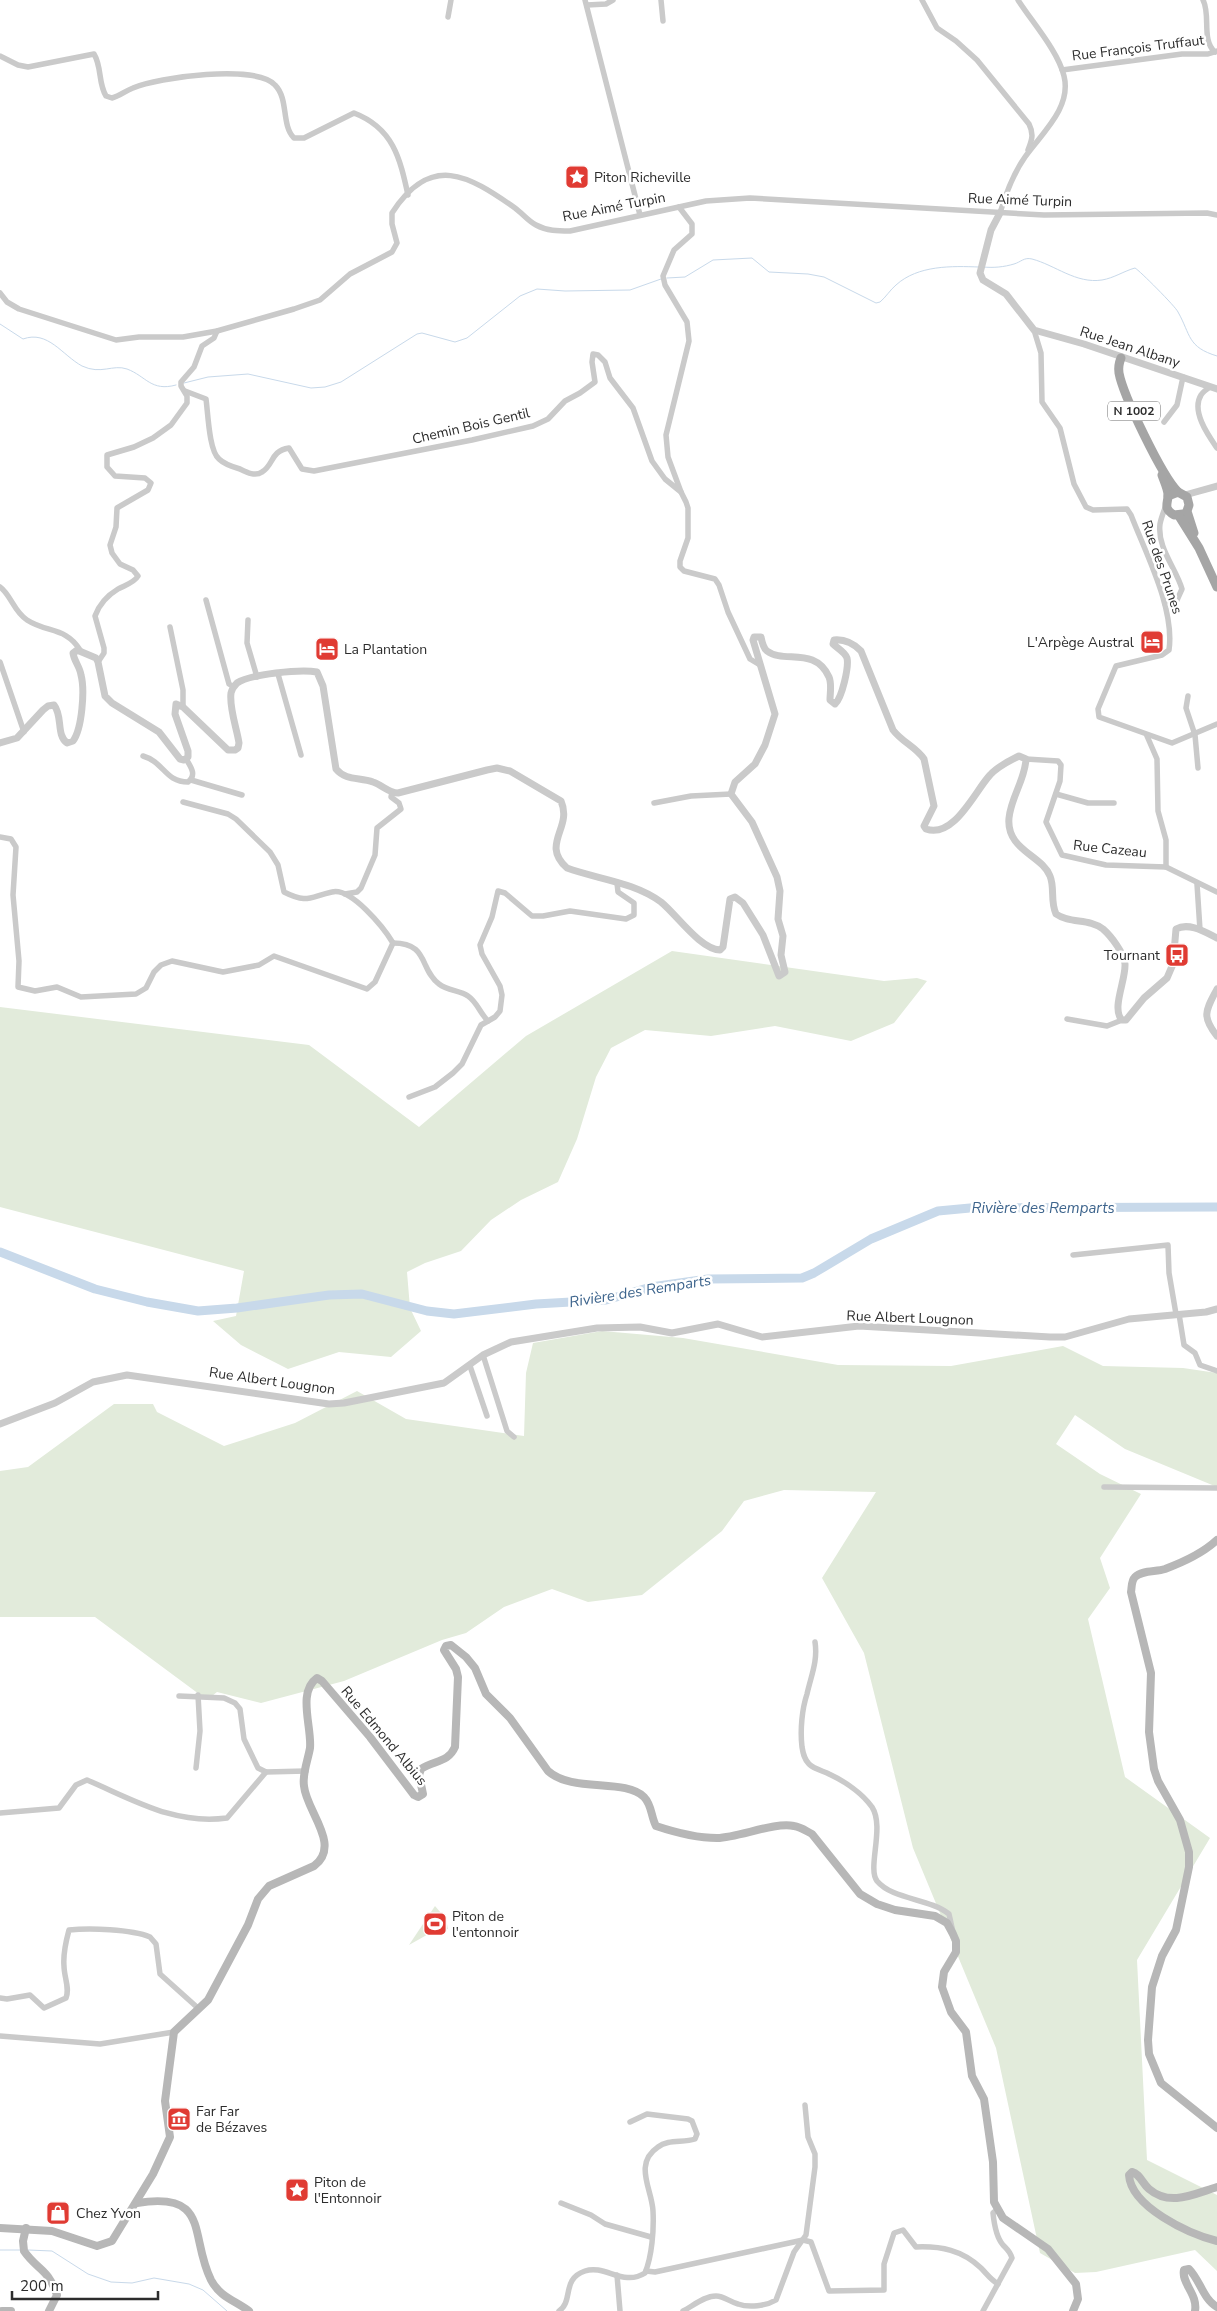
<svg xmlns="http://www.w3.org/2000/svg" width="1217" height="2311" font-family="'Nunito Sans',sans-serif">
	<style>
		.green { fill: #e2ebdb }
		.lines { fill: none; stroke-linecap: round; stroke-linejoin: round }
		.stream { stroke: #c8d9ea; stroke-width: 1 }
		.river { stroke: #c8d9ea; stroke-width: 9 }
		.minor { stroke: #cacaca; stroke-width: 5.5 }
		.tertiary { stroke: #cacaca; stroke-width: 7 }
		.secondary { stroke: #b7b7b7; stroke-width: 8 }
		.primary { stroke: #a5a5a5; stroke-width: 9 }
		.labels { text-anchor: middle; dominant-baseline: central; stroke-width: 5; stroke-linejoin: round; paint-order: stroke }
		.shield { fill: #fff; stroke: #6c6c6c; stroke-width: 1 }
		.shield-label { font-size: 12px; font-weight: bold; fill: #2d2d2d }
		.street-label { font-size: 14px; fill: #2d2d2d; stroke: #fff }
		.poi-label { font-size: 14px; fill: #2d2d2d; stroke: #fff; text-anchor: start }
		.water-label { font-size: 15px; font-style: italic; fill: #3e658d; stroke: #fff }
	</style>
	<rect width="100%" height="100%" fill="#fff"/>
	<g class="green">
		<path d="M672,951L884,981L917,978L927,981L894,1023L851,1041L775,1026L711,1036L645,1030L611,1048L596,1077L577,1139L558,1182L521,1200L491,1220L461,1251L425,1263L407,1272L410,1308L421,1331L391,1357L339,1352L288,1369L241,1345L213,1321L236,1316L244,1271L0,1207V1007L309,1045L419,1127L526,1036Z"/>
		<path d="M602,1331L683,1338L838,1365L951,1366L1063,1346L1103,1366L1183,1368L1217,1373V1487L1125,1449L1075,1415L1056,1444L1100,1474L1141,1494L1100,1558L1110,1588L1088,1619L1125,1777L1210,1838L1137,1960L1147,2160L1217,2195V2271L1195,2250L1096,2272L1075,2273L1040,2253L996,2048L913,1848L864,1653L822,1578L876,1492L784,1490L744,1501L722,1531L642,1595L588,1602L552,1589L504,1607L466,1633L442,1640L344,1681L261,1703L217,1692L207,1700L95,1617H0V1471L28,1467L114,1404H153L157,1412L224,1446L295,1423L357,1391L406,1419L524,1436L526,1373L533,1343Z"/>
		<path d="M435,1906L446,1919L448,1929L432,1932L409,1945Z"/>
	</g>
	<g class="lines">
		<g class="stream">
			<path d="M983,267C994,268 1004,267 1014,264C1021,262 1024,257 1032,259C1055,265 1076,284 1102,280C1114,278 1124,271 1135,268C1139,270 1176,307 1178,312C1191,335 1187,347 1217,356"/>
			<path d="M667,278L685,277L713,260L752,258L769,272L808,274L824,277L876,303L880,302C886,297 890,290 896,285C918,265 952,266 979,267"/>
			<path d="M0,324L23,339C48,330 62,355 82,366C101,375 113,364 127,369C146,376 151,392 176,385"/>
			<path d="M184,383L208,377L248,374L311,388L325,387L341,382L417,334L422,333L455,342L467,338L520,296L537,289L565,291L630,290L661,279"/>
			<path d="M0,2250H22"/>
			<path d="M28,2250L52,2251L88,2274L111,2282L132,2283L154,2278L189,2284L203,2290L227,2311"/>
		</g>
		<path class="river" d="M0,1252L95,1289L147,1302L198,1311L237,1308L329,1295L362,1294L427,1311L454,1314L536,1304L606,1300L651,1287L708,1279L802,1278L814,1273L871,1239L938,1211L970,1208L1217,1207"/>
		<g class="minor">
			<path d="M585,0L640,215"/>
			<path d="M661,0L663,21"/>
			<path d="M922,0L937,28L956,41L977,60L1029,124C1034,134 1032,140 1028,150"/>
			<path d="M1203,0C1211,15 1201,40 1215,52"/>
			<path d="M587,5L606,4L613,0"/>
			<path d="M448,17L451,0"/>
			<path d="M0,56L18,65L28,67L94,54C102,67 98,83 106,96L112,98C120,96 125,91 133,88C158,77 256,64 275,85C289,99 281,125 294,138H304L354,113C393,128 400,158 408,195"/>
			<path d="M1062,70L1182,54H1208L1217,51"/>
			<path d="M679,207L692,224V234L674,250L663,276L665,285L687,322L689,341L666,435L668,457L681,492"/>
			<path d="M1000,213C1006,193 1013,174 1025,157C1041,134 1072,108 1064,76C1058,51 1032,22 1018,0"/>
			<path d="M0,293L7,302L19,309L116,340L139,337H183L217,331L294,309L320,300L350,274L392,252L397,243L392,224V213C431,153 468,175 515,208C522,213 528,221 536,225C547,231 558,231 570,231L706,201L750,198L1044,215L1207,213L1217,215"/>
			<path d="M1034,330L1041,353L1042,402L1060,428L1074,484L1086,507L1093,510L1127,509L1131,515C1146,554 1175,609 1169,650L1162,655L1116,666L1098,709L1099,717L1172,743L1217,724"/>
			<path d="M1210,387C1207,389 1203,392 1201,395C1191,411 1208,435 1217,448"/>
			<path d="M185,391L206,399C208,413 209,451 219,459C224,464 233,467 240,469C246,472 255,477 262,472C274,465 270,451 289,448L302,469L314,471L472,440L533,426L548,419L565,401L580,393L595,382L592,362L593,354L598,355L605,362L610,378L633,408L652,461L665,479L681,492L686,502L688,508V538L680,561V567L684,571L715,579L719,585L728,612L750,659L760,665"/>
			<path d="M1164,422L1177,405L1183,377"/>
			<path d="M0,587C11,595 14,612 27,620C47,633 66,627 80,650"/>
			<path d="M206,600L229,684L234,687"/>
			<path d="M1165,604L1177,600L1182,589C1176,568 1157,548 1160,524C1161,518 1164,511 1166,505"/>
			<path d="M248,620L247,643L257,677"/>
			<path d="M170,627L183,690V707"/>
			<path d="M0,662L24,732"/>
			<path d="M98,662L104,653V648L95,616C99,605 108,595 118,589C125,585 134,583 138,576L133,570L120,564L112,553L110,545L116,527L117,508L148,490L151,483L145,478L115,476L107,467V455L134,447L153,438L171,425L187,403V396L181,386V382L194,367L202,346L214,338L217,331"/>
			<path d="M278,674L301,755"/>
			<path d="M1188,696L1186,708L1195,735L1198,768"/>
			<path d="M1147,736L1157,759L1158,811L1166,840V867"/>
			<path d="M143,756C164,762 165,782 188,782C197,775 191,767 186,759"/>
			<path d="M1026,759L1058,761L1061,765L1060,781L1046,822L1062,855L1106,865L1166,867L1217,892"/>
			<path d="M191,780L242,795"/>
			<path d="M1056,794L1088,803H1114"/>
			<path d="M183,802L228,814L236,819L270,852L278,865L284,892C308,904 309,897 332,892C351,887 384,928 393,943"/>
			<path d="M654,803L691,796L731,794"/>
			<path d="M0,837L11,839L16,847L13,895L19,961L18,987L35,991L57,987L81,997L136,994L146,988L154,972L161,965L172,961L223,972L259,965L274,956L367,989L375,982L393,943"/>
			<path d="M1197,884L1200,930"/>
			<path d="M345,894L357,892L361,888L375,855L377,828L401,809L399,803L391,797L392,792"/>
			<path d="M393,943C429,943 419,969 439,984C448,991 460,990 468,996C477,1002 480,1013 488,1021"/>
			<path d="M1067,1019L1107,1026L1122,1020"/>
			<path d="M409,1097L435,1087L453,1073L462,1064L481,1025L495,1017L500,1011L502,995L500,986L482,954L480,945L492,917L498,891L505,893L532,916H543L570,911L626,919L634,915V903L618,892L617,883"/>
			<path d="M1073,1255L1168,1245L1169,1273L1176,1314"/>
			<path d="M1179,1314L1184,1345L1195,1353L1200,1365L1217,1371"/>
			<path d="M483,1355L507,1431L514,1437"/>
			<path d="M470,1366L487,1416"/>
			<path d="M1104,1487L1217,1488"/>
			<path d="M815,1642C818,1661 811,1676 807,1694C802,1709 800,1730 802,1747C803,1753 804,1759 809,1764C814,1769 823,1771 829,1774C844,1781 862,1793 872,1807C885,1827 867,1868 877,1881C893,1900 929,1898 949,1914L953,1932"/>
			<path d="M179,1696L224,1698L235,1703L240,1709L244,1739L258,1768L266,1772L306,1771"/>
			<path d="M196,1768L200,1731L198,1695"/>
			<path d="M0,1813L59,1808L76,1785L87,1780C134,1800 174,1825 227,1818L266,1772"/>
			<path d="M0,1998L7,1999L30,1995L44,2008L66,1998C70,1988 64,1977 64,1966C63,1955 66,1941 69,1930C89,1928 131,1929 150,1937L156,1944L160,1974L199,2009"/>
			<path d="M0,2036L100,2044L174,2032"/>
			<path d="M561,2203L591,2215L605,2224L651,2237"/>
			<path d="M646,2271L655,2272L803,2240L811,2242L829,2291L884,2290V2264L894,2233L903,2230L916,2247C941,2246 962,2250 981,2268C987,2274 990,2279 998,2284"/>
			<path d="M617,2275L620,2311"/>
			<path d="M559,2311C574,2301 561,2279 585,2271C605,2264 623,2287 645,2273C652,2256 654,2230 653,2211C652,2189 633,2164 658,2147C668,2139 683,2143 695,2139L697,2134L692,2121L688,2119L647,2114L630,2122"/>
			<path d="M683,2311C693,2306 704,2296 716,2296C724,2296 730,2302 738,2304C749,2308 766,2306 776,2300L794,2252L806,2235L815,2167V2154L808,2137L805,2105"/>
			<path d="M983,2311L1012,2258C1010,2251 1007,2249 1003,2245C996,2237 994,2223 993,2213L998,2209"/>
		</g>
		<g class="tertiary">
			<path d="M1000,213L991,230L980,273L983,280L1006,294L1034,330L1084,344L1217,389"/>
			<path d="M1185,495L1217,486"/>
			<path d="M0,743L17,738L43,710L48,706L54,705C63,716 56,735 67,743L73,741C82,729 85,690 81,675C80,667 74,661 73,653L77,650L96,658L98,662L105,696L112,703L159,732L180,759L184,760L188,757V751L175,714L176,704L183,707L228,750H235L238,748L239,743C237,729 229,708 231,693C232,689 234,686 237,683C250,674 301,669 317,672L323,686L336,769C346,781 360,777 373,782C382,785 389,793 398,793L487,770L497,768L510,771L561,801C573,828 540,844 567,868C597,879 634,882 661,902C677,915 700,949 720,950L723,947L730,899L735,897L743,903L763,935L779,976L785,972L781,955L783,936L778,919L780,891L777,877L752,822L731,794L735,782L755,764L765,745L775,714L753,640L754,637H761C762,642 763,648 767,651C784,664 815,646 829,677C832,684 830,693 830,700L835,704C842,698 849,667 847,658C845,652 837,648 833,644L834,640C845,639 854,644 861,651L893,730C902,742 916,747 924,759L934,806L924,826L926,829C954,839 975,791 990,775C998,766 1009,761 1019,756L1026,759C1025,780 1011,797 1009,818C1006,850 1042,855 1050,876C1055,888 1050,901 1056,914C1070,924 1089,918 1103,929C1111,936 1124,953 1125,964C1126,980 1111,1009 1122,1020H1126L1144,998L1167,978L1173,964L1176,929C1189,922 1205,932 1217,938"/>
			<path d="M1217,989C1206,1010 1201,1016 1217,1036"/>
			<path d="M0,1424L55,1403L93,1382L127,1375L329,1404L344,1403L444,1383L483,1355L511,1342L597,1328L640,1327L672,1333L718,1324L762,1337L859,1326L1050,1337H1065L1129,1319L1206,1312L1217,1309"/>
		</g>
		<g class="secondary">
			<path d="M1217,1540C1202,1554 1184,1562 1165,1569C1156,1572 1142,1570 1135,1577C1131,1581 1132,1587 1131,1592L1151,1673L1149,1732L1154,1769L1158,1781L1180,1820L1189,1852V1867L1176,1930L1162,1956L1152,1987L1148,2040L1149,2054L1161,2083L1217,2128"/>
			<path d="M1217,2187C1194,2194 1170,2207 1149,2189C1142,2183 1140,2174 1132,2172L1129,2175C1131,2207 1189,2234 1217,2241"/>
			<path d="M137,2203C211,2191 189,2236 211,2280C220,2297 234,2300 249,2311"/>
			<path d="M0,2228L52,2231L97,2246L112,2241L153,2174L170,2137L165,2101L174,2032L208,2000L248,1925L258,1899L269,1886L314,1866C342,1845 306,1811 304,1786C302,1774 308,1760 310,1748C312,1727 297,1692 317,1678L322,1681L370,1737L414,1795L418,1797L423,1794L419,1775L421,1769C434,1760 448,1763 455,1747L458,1677L456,1669L444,1650L446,1646L451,1645L466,1657L475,1668L486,1694L510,1718L548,1771C572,1793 625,1778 644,1797C652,1805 651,1817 656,1826C674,1832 698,1838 717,1838C740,1837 774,1822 794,1826C801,1827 806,1831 812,1834L860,1894L877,1904L895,1910L935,1916L947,1923L953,1934L956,1941V1952L944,1972L942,1987L951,2012L966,2032L972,2076L984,2099L993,2162L994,2202L1003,2218L1048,2249L1076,2284L1078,2299L1073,2311"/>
			<path d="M26,2228L23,2241L24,2251C37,2270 48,2268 57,2295L49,2311"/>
			<path d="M2,2311H11"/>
			<path d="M1195,2311C1198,2294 1181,2283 1184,2270L1189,2269C1200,2280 1203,2299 1217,2307"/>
		</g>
		<g class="primary">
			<path d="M1121,358C1119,363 1118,367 1119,373C1123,395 1162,476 1178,492"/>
			<path d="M1162,475C1164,481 1169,491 1168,497C1167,505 1164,509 1174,515L1183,514"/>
			<path d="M1168,496L1178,492L1187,497L1189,505L1187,511L1194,533"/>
			<path d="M1179,516L1199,548L1217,587"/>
		</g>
	</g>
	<defs>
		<g id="sight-square" transform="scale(1.25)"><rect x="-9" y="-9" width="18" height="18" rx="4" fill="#e03b33" stroke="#fff"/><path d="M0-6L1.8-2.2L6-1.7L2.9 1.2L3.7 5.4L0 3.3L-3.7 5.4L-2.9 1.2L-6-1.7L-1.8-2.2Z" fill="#fff"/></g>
		<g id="hotel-square" transform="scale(1.25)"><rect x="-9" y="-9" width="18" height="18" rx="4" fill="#e03b33" stroke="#fff"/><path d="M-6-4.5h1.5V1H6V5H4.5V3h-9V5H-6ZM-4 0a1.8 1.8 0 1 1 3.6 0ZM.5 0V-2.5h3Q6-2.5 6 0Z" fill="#fff"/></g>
		<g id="bus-square" transform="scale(1.25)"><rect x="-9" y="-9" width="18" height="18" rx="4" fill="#e03b33" stroke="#fff"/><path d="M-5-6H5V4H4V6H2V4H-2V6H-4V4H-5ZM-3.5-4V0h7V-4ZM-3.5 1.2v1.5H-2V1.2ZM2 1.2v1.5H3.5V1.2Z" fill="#fff"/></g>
		<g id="stadium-square" transform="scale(1.25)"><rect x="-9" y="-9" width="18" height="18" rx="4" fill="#e03b33" stroke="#fff"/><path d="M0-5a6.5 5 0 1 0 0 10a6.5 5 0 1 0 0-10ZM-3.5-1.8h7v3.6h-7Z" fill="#fff"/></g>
		<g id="museum-square" transform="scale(1.25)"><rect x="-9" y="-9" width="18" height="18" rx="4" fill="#e03b33" stroke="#fff"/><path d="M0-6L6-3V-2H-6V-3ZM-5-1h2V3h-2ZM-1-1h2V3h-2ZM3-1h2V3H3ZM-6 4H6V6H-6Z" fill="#fff"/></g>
		<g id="shop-square" transform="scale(1.25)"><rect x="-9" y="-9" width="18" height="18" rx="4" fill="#e03b33" stroke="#fff"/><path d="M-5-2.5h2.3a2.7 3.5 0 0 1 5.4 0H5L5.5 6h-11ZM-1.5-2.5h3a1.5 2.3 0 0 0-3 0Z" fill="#fff"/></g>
	</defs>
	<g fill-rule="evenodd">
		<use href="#sight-square" x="577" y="177"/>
		<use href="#hotel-square" x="1152" y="642"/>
		<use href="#hotel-square" x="327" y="649"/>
		<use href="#bus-square" x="1177" y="955"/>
		<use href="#stadium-square" x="435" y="1924"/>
		<use href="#museum-square" x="179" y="2119"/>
		<use href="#sight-square" x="297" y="2190"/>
		<use href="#shop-square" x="58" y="2213"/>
	</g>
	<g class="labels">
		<rect class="shield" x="1108" y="401.5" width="52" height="19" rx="4"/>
		<g class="shield-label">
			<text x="1134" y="411">N 1002</text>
		</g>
		<g class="street-label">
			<text transform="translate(1138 48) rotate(-7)">Rue François Truffaut</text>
			<text transform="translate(1020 200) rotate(2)">Rue Aimé Turpin</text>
			<text transform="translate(614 207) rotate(-11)">Rue Aimé Turpin</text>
			<text transform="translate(1130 347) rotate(18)">Rue Jean Albany</text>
			<text transform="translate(471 426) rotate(-13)">Chemin Bois Gentil</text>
			<text transform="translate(1162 567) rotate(71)">Rue des Prunes</text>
			<text transform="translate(1110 849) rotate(6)">Rue Cazeau</text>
			<text transform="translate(910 1318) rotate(2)">Rue Albert Lougnon</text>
			<text transform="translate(272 1381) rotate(8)">Rue Albert Lougnon</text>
			<text transform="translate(384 1736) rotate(50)">Rue Edmond Albius</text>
		</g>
		<g class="poi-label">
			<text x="594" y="177">Piton Richeville</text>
			<text x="1134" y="642" text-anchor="end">L'Arpège Austral</text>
			<text x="344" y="649">La Plantation</text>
			<text x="1160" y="955" text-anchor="end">Tournant</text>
			<text x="452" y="1916">Piton de<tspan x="452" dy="16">l'entonnoir</tspan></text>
			<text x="196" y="2111">Far Far<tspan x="196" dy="16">de Bézaves</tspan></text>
			<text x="314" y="2182">Piton de<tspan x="314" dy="16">l'Entonnoir</tspan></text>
			<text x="76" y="2213">Chez Yvon</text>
		</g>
		<g class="water-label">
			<text x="1043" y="1208">Rivière des Remparts</text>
			<text transform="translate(640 1291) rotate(-9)">Rivière des Remparts</text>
		</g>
	</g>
	<path d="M12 2291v8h146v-8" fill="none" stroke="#2d2d2d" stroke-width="2.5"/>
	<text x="20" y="2291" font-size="15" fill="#2d2d2d" stroke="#ffffff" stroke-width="4" paint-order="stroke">200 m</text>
</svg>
